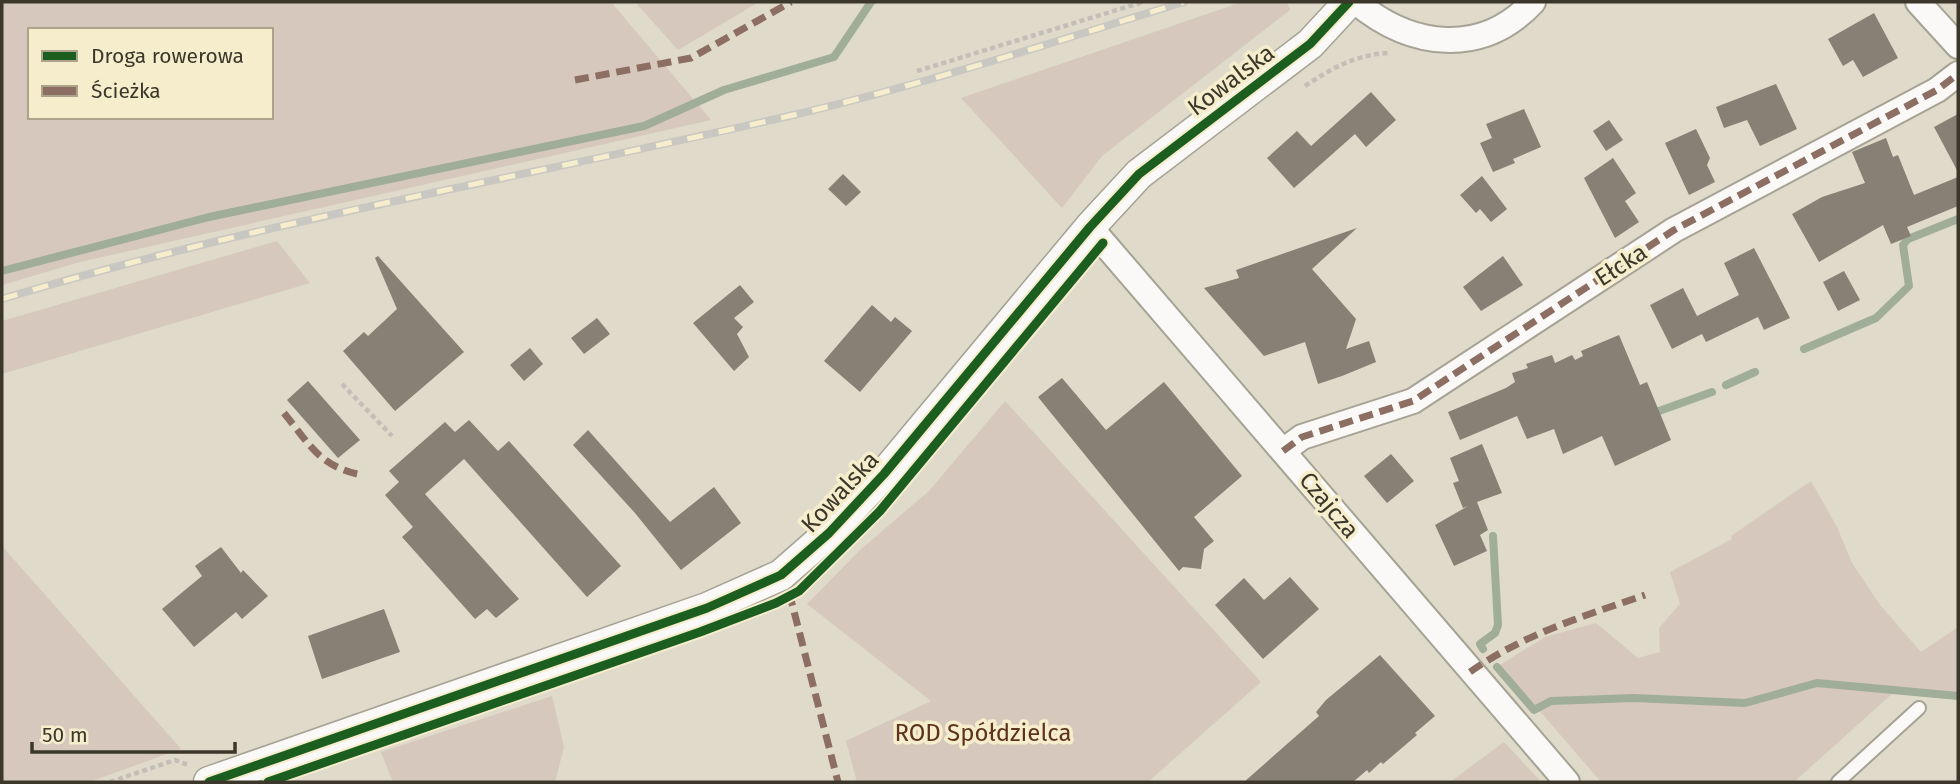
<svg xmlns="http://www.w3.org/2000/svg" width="1960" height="784" font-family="'Fira Sans',sans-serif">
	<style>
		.green { fill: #d6c8bc; fill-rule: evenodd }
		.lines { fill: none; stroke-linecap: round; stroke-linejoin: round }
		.stream { stroke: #a0ae99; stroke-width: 8 }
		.building { fill: #868075 }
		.service-casing { stroke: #a6a294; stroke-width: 16 }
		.minor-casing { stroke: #a6a294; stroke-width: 28 }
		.tertiary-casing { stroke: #a6a294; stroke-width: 33 }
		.path { stroke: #c1bfb8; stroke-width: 4.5; stroke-dasharray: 5 3.5; stroke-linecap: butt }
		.service { stroke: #faf9f7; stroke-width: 12 }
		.minor { stroke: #faf9f7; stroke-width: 24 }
		.tertiary { stroke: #faf9f7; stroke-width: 30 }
		.rail-casing { stroke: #c9c7c2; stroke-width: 8 }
		.rail { stroke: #f6edcc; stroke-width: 5; stroke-dasharray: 16; stroke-linecap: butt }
		.quiet { stroke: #8d6e63; stroke-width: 7; stroke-dasharray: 14 7; stroke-linecap: butt }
		.cycleway-casing { stroke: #f6edcc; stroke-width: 13 }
		.cycleway { stroke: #1b5e20; stroke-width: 9 }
		.labels { text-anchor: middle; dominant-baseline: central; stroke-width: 7; stroke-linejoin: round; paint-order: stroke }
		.street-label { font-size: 24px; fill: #3b372a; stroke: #f6edcc }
		.park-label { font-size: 24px; fill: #5e331d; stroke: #f6edcc }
	</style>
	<rect width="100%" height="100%" fill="#dfdac9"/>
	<g class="green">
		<path d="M2,2H611L711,120L80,262L2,285ZM30,30H271V117H30Z"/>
		<path d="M635,2H759L678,50Z"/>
		<path d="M1242,2H1287L1290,10L1102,156L1062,208L961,98Z"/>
		<path d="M277,241L310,283L2,374V321Z"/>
		<path d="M1005,401L1261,682L1148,782H857L846,741L931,701L807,604L860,550L929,491Z"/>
		<path d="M1811,481L1837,527L1852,563L1880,605L1921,652L1958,627V698L1894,692L1794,782H1601L1500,665L1545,637L1596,623L1638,658L1660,652L1659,628L1680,604L1670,572L1732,539L1731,536Z"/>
		<path d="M2,546L181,749L89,782H2Z"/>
		<path d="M552,696L564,747L555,782H393L381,752Z"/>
		<path d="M1504,742L1541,782H1450Z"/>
	</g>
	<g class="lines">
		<g class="stream">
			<path d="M2,271L209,217L644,126L724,90L834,57L871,2"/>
			<path d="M1804,349L1876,318L1909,286L1903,245L1908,239L1958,219"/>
			<path d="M1726,385L1755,372"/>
			<path d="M1659,411L1712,392"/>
			<path d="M1483,649L1480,644L1495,633L1498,625L1493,536"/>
			<path d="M1497,667L1534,710L1551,701L1634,698L1745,703L1817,683L1958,696"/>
		</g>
	</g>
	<g class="building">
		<path d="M1874,13L1898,58L1863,77L1853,60L1843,66L1828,39Z"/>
		<path d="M1776,84L1797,129L1760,146L1747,120L1724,128L1716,107Z"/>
		<path d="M1371,92L1396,120L1366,147L1355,134L1294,188L1267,158L1297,131L1311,146Z"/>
		<path d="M1524,109L1541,147L1513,159L1515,163L1493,172L1480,143L1492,138L1486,124Z"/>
		<path d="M1958,114V172L1934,127Z"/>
		<path d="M1609,120L1623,140L1606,151L1593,131Z"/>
		<path d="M1696,129L1710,158L1707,165L1715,182L1689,195L1665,143Z"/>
		<path d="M1886,138L1893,157L1898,155L1914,195L1958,177V206L1907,227L1911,236L1891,244L1883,225L1819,262L1792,214L1822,197L1865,183L1852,152Z"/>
		<path d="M1613,158L1636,193L1625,201L1639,222L1615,238L1584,178Z"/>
		<path d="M843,174L861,192L846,206L828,189Z"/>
		<path d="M1482,176L1507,209L1491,222L1480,209L1476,213L1460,195Z"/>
		<path d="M1357,228L1312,269L1356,319L1346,349L1369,341L1376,362L1342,376L1318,384L1305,342L1264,356L1204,288L1239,278L1236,270Z"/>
		<path d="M1754,248L1790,318L1764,330L1758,317L1706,342L1702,334L1672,349L1650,305L1683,288L1697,316L1739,295L1724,263Z"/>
		<path d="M378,256L464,352L395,411L343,351L364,332L368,336L397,309L375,258Z"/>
		<path d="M1503,256L1523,285L1481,311L1463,287Z"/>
		<path d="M1844,271L1860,300L1838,311L1823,282Z"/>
		<path d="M740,285L754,302L734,318L743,327L737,334L749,357L734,371L693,323Z"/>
		<path d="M872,305L891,322L895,317L912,331L860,392L824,361Z"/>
		<path d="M597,318L610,334L584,354L571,338Z"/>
		<path d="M1619,335L1640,385L1647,382L1671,440L1615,466L1602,436L1563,454L1554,429L1527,439L1517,416L1460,440L1448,412L1506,388L1515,382L1512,373L1528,368L1526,364L1552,355L1555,363L1572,355L1575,360L1583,356L1581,351Z"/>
		<path d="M530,348L543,364L524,381L510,365Z"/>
		<path d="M1062,378L1106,430L1164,382L1242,476L1194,517L1214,541L1204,549L1201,569L1183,567L1179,571L1038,397Z"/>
		<path d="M308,381L360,440L338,458L287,400Z"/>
		<path d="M469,420L498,451L509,441L621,566L587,597L464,459L425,494L519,599L496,618L487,609L475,619L402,537L413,527L385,495L399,482L389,471L445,422L455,432Z"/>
		<path d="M588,430L670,522L714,487L741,523L681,570L635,513L573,445Z"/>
		<path d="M1482,444L1502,493L1477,502L1488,530L1480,535L1487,551L1454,566L1435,525L1468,506L1463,508L1453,483L1459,481L1450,458Z"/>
		<path d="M1391,454L1414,481L1387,503L1364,476Z"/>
		<path d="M221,547L241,573L243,570L268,596L242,619L236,612L194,647L162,609L202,576L195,566Z"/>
		<path d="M1290,577L1319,609L1263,659L1215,605L1244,578L1264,600Z"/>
		<path d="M384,609L400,652L322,679L308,636Z"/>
		<path d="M1380,655L1435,716L1415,733L1417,735L1383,764L1381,762L1369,773L1367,770L1353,782H1244L1319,716L1316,712L1326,700Z"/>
	</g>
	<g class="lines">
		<g class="service-casing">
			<path id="service" d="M1838,782L1919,708"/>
		</g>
		<g class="minor-casing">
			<g id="minor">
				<path d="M1356,2C1411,48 1482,57 1533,2"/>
				<path d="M1918,2L1958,46"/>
				<path d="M1090,227L1567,782"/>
				<path d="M1283,451L1302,437L1413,401L1674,230L1937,90L1958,74"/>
			</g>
		</g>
		<g class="tertiary-casing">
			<path id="tertiary" d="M209,782L707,608L781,575L829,533L884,474L1090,227L1139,174L1310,44L1349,2"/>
		</g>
		<g class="path">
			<path d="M917,71L1143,2"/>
			<path d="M1305,86C1332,68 1357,54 1390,53"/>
			<path d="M342,384L392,436"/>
			<path d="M110,782L175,760L188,765"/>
		</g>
		<use href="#service" class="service"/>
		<use href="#minor" class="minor"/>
		<use href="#tertiary" class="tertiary"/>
		<g class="rail-casing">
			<path id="rail" d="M2,299C260,221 527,177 789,116C923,85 1053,42 1184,2"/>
		</g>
		<use href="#rail" class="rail"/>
		<g class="quiet">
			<path d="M575,80L691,58L791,2"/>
			<path d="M284,413C310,445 320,467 362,475"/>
			<path d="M1283,451L1302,437L1413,401L1674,230L1937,90L1958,74"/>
			<path d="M789,592L838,782"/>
			<path d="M1470,672C1524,634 1584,616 1645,595"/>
		</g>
		<g class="cycleway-casing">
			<g id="cycleway">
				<path d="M209,782L707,608L781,575L829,533L884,474L1090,227L1139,174L1310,44L1349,2"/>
				<path d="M268,782L700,632L776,603L799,591L880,511L1103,243"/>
			</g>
		</g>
		<use href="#cycleway" class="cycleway"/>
	</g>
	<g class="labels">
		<g class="street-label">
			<text transform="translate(1231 80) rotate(-37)">Kowalska</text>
			<text transform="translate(1621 265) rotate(-33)">Ełcka</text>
			<text transform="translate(840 492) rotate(-47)">Kowalska</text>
			<text transform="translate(1329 505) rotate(50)">Czajcza</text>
		</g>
		<g class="park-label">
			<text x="983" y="733">ROD Spółdzielca</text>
		</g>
	</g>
	<rect width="1960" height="784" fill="none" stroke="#3b372a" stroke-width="7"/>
	<rect x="28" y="28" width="245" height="91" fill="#f6edcc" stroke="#aba48b" stroke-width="2"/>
	<rect x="42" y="51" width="35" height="10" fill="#1b5e20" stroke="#aba48b" stroke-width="2"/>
	<text x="91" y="63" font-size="21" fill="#3b372a">Droga rowerowa</text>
	<rect x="42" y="86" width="35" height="10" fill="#8d6e63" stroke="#aba48b" stroke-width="2"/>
	<text x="91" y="98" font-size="21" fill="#3b372a">Ścieżka</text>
	<path d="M32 742v10h203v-10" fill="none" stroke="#3b372a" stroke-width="3.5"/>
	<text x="42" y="742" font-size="21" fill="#3b372a" stroke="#f6edcc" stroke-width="5" paint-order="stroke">50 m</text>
</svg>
